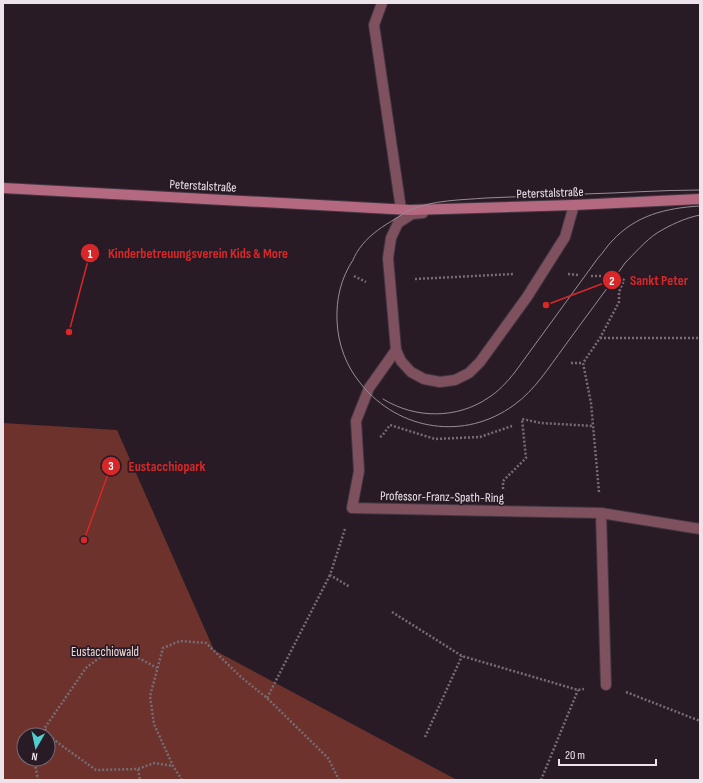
<svg xmlns="http://www.w3.org/2000/svg" width="703" height="783" font-family="'Sofia Sans Condensed',sans-serif">
	<style>
		.green { fill: #6c322b; fill-rule: evenodd }
		.lines { fill: none; stroke-linecap: round; stroke-linejoin: round }
		.lane-casing { stroke: #443742; stroke-width: 12 }
		.secondary-casing { stroke: #443742; stroke-width: 12 }
		.path { stroke: #776c75; stroke-width: 2.5; stroke-dasharray: 2 2; stroke-linecap: butt }
		.lane { stroke: #7f505e; stroke-width: 10 }
		.secondary { stroke: #b56981; stroke-width: 10 }
		.tram { stroke: #988c96; stroke-width: 1 }
		.labels { text-anchor: middle; dominant-baseline: central; stroke-width: 3.5; stroke-linejoin: round; paint-order: stroke }
		.street-label { font-size: 13px; fill: #ede3eb; stroke: #281b26 }
		.park-label { font-size: 13px; fill: #f2ddd9; stroke: #281b26 }
		.leader { fill: none; stroke: #d62828; stroke-width: 1.5 }
		.callout-dot { fill: #d62828; stroke: #281b26; stroke-width: 1.5 }
		.mark-label { font-size: 12px; text-anchor: middle; font-weight: bold; fill: #fff }
		.callout-label { font-size: 14px; text-anchor: middle; font-weight: bold; fill: #d62828; stroke: #281b26; stroke-width: 3.5; stroke-linejoin: round; paint-order: stroke }
	</style>
	<rect width="100%" height="100%" fill="#281b26"/>
	<path class="green" d="M3,423L117,430L214,650L457,780H3ZM24,735H48V759H24Z"/>
	<g class="lines">
		<g class="lane-casing">
			<g id="lane">
				<path d="M382,3L374,25L401,209"/>
				<path d="M423,213L412,214L398,223L391,238L388,258L396,350L401,361L411,372L424,379L440,382L455,380L469,373L480,362L527,297L565,237L574,205"/>
				<path d="M396,350L369,388L356,421L359,471L352,508L601,513L700,529"/>
				<path d="M601,513L606,685"/>
			</g>
		</g>
		<g class="secondary-casing">
			<path id="secondary" d="M3,188L410,210L574,205L700,199"/>
		</g>
		<g class="path">
			<path d="M568,274L578,275"/>
			<path d="M354,276L366,282"/>
			<path d="M591,276H606"/>
			<path d="M415,279L514,274"/>
			<path d="M600,338H700"/>
			<path d="M571,363H583"/>
			<path d="M380,437L382,436L390,425L435,439L480,437L512,426"/>
			<path d="M503,489V481L526,458L522,419L541,423L593,426"/>
			<path d="M599,492L591,403L583,363L600,338L619,302V292L624,280L620,278"/>
			<path d="M345,529L330,575L350,587"/>
			<path d="M392,612L462,656L578,690L584,689"/>
			<path d="M626,692L700,721"/>
			<path d="M267,698L330,575"/>
			<path d="M45,729L52,738L65,748L96,770L138,769L154,763L173,766"/>
			<path d="M42,735L44,729L86,668L103,655L122,649L157,668"/>
			<path d="M425,737L462,656"/>
			<path d="M34,759L38,780"/>
			<path d="M138,769L140,780"/>
			<path d="M182,780L173,766L154,724L150,696L163,648L180,641L206,643L242,678L267,698L328,758L339,780"/>
			<path d="M541,780L578,690"/>
		</g>
		<use href="#lane" class="lane"/>
		<use href="#secondary" class="secondary"/>
		<g class="tram">
			<path d="M700,190C661,190 623,193 584,194C551,195 519,197 486,198C461,200 433,200 410,210C405,212 400,216 395,219C383,226 371,234 362,245C358,250 355,255 353,260C341,278 336,299 337,321C338,344 346,366 361,384C399,431 465,441 514,405C535,390 549,367 564,347C584,319 605,292 625,263C635,253 645,241 657,233C670,225 685,218 700,215"/>
			<path d="M383,399C415,419 457,419 488,398C499,391 507,382 515,372L598,258C603,253 607,246 612,241C636,215 666,208 700,206"/>
		</g>
	</g>
	<g class="labels">
		<g class="street-label">
			<text transform="translate(203 186) rotate(3)">Peterstalstraße</text>
			<text transform="translate(550 193) rotate(-2)">Peterstalstraße</text>
			<text transform="translate(442 497) rotate(1)">Professor-Franz-Spath-Ring</text>
		</g>
		<g class="park-label">
			<text x="105" y="652">Eustacchiowald</text>
		</g>
	</g>
	<path class="leader" d="M69 332L90 253M546 305L612 280M84 540L111 466"/>
	<g class="callout-dot">
		<circle cx="69" cy="332" r="4"/>
		<circle cx="546" cy="305" r="4"/>
		<circle cx="84" cy="540" r="4"/>
		<circle cx="90" cy="253" r="10"/>
		<circle cx="612" cy="280" r="10"/>
		<circle cx="111" cy="466" r="10"/>
	</g>
	<g class="mark-label">
		<text x="90" y="258">1</text>
		<text x="612" y="285">2</text>
		<text x="111" y="470">3</text>
	</g>
	<g class="callout-label">
		<text x="198" y="258">Kinderbetreuungsverein Kids &amp; More</text>
		<text x="659" y="285">Sankt Peter</text>
		<text x="167" y="471">Eustacchiopark</text>
	</g>
	<rect width="703" height="783" fill="none" stroke="#ede3eb" stroke-width="8"/>
	<g transform="translate(36 747) rotate(189)"><circle r="19" fill="#281b26" stroke="#776b75"/>
	<path d="M0-3L7 15L0 10L-7 15Z" fill="#52cdcd"/>
	<text y="-6" font-size="11" font-weight="bold" text-anchor="middle" fill="#ede3eb">N</text>
	</g>
	<path d="M559 759v6h97v-6" fill="none" stroke="#ede3eb" stroke-width="2"/>
	<text x="565" y="759" font-size="12" fill="#ede3eb" stroke="#281b26" stroke-width="3" paint-order="stroke">20 m</text>
</svg>
